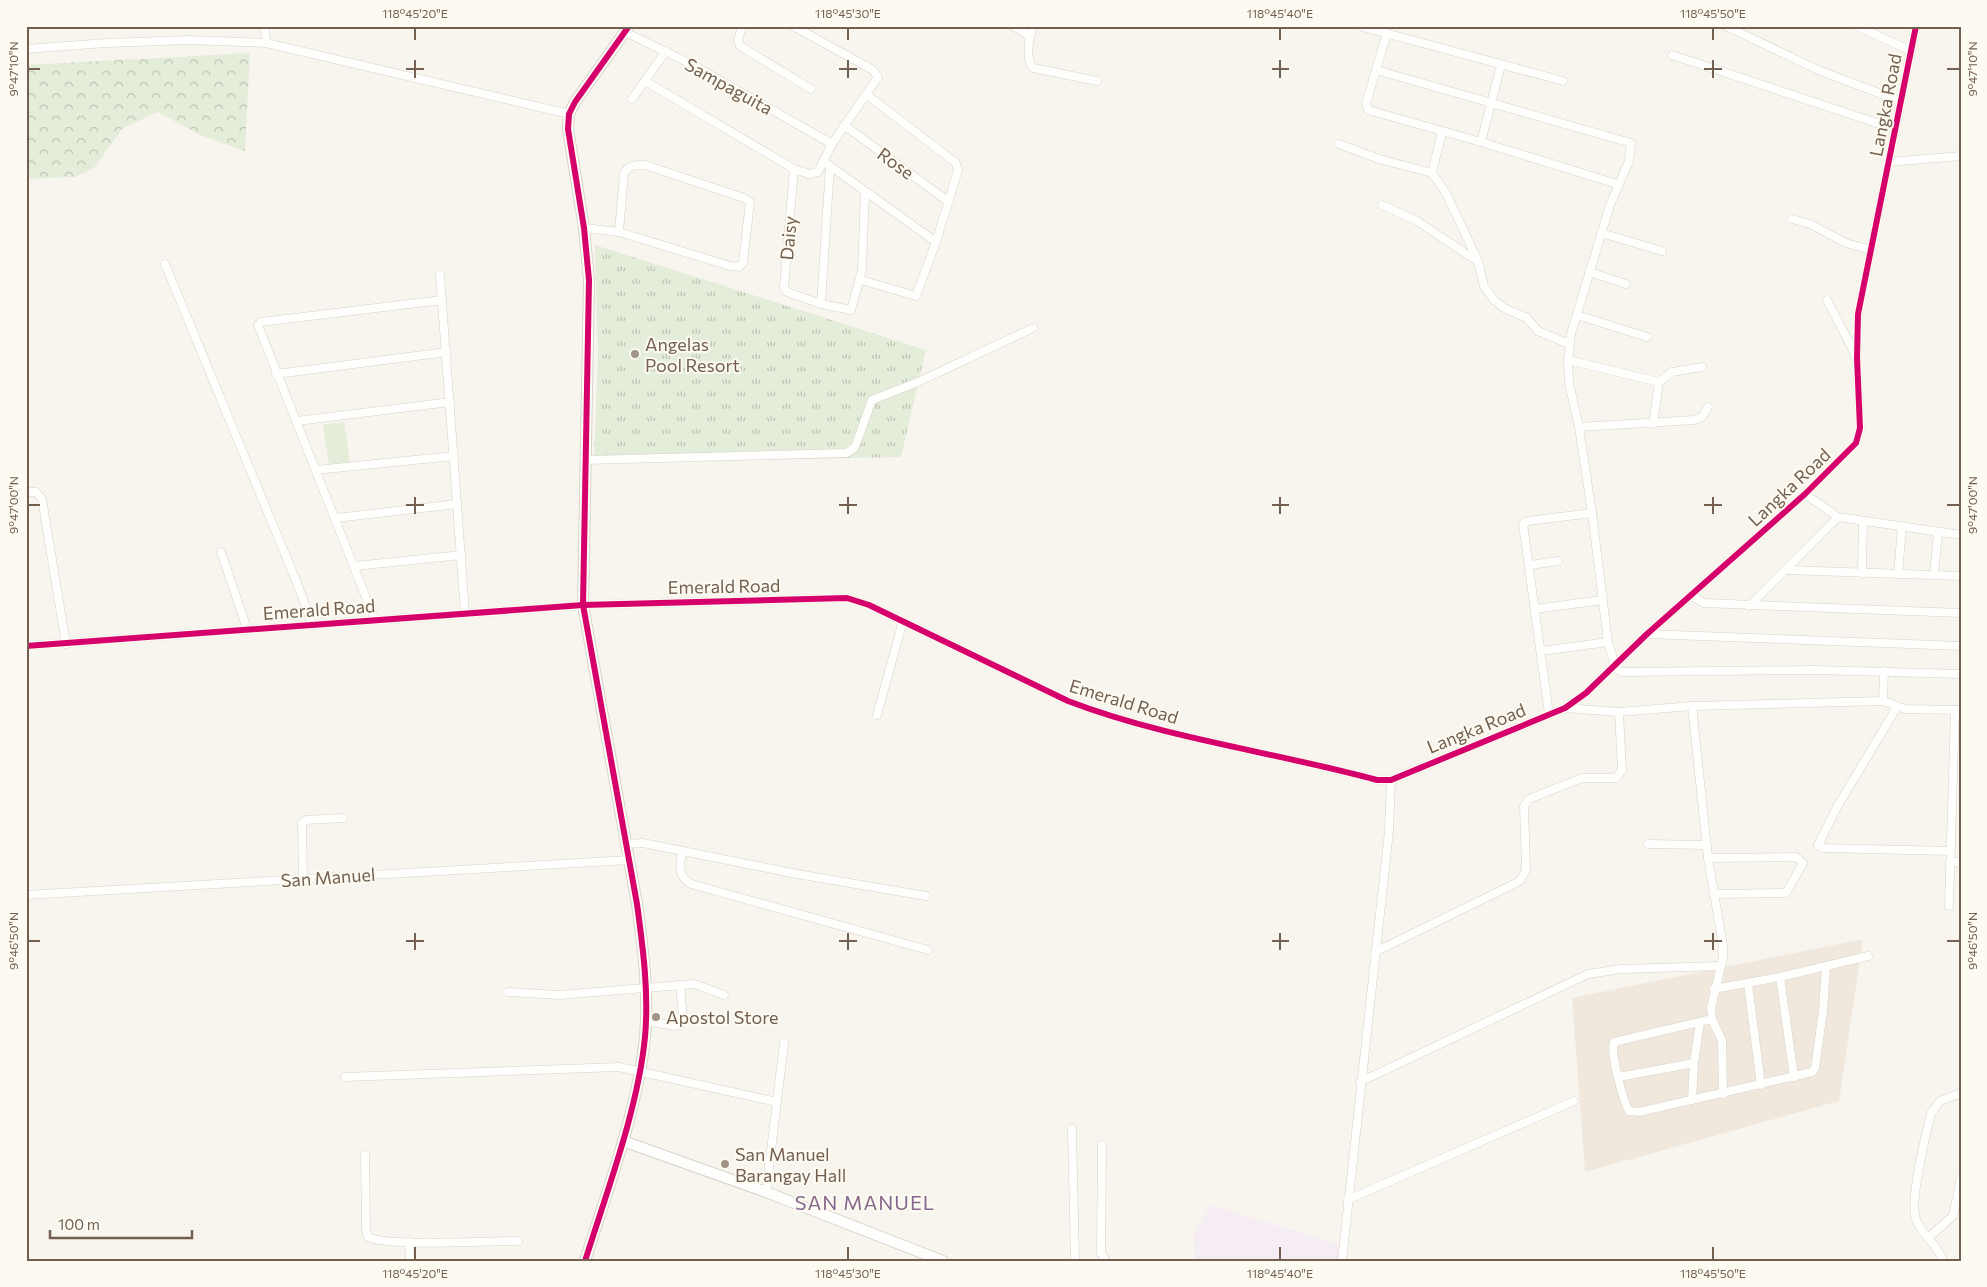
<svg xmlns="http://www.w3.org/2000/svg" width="1987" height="1287" font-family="Commissioner,sans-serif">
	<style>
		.residential { fill: #f0e8dd }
		.education { fill: #f5edf3 }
		.forest { fill: url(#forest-crowns) }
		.park { fill: url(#park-tufts) }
		.pitch { fill: #e4edda }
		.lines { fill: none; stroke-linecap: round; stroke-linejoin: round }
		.minor-casing { stroke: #d7d2cc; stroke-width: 9 }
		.tertiary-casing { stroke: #d7d2cc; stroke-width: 12 }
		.minor { stroke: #fefefc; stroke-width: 8 }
		.tertiary { stroke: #fefefc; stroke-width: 10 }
		.cycleway-casing { stroke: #fdfaf1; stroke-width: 9 }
		.cycleway { stroke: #d6006c; stroke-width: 6 }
		.ticks { fill: none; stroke: #736050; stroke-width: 2 }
		.poi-dot { fill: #a29487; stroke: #fdfaf1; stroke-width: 2 }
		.labels { text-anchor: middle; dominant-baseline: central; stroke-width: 4; stroke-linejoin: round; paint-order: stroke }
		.street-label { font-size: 18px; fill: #736050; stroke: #fdfaf1 }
		.poi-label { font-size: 18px; fill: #736050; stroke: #fdfaf1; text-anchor: start }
		.quarter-label { font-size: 20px; letter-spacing: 1px; fill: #86688e; stroke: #fdfaf1 }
		.neatline { fill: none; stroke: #736050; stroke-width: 2 }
		.ticks-label { font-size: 12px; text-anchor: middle; fill: #736050 }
	</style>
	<defs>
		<pattern id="forest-crowns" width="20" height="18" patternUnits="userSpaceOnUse" patternTransform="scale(1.25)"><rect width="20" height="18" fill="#e4edda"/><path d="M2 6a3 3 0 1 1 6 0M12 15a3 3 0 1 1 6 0" fill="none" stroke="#bdc3b3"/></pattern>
		<pattern id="park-tufts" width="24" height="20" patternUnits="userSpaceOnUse" patternTransform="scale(1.25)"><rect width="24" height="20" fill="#e4edda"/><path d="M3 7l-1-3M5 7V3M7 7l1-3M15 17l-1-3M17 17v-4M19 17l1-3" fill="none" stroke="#bdc3b3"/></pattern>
	</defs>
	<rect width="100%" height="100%" fill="#f8f5ee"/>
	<path class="residential" d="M1863,939L1839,1101L1585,1172L1572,998Z"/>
	<path class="education" d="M1211,1205L1340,1245L1339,1261H1195L1194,1235Z"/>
	<path class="forest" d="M250,53L245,151L200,135L158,112L123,128L94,168L75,177L26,179V65Z"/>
	<path class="park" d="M595,245L926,350L901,457L748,460H594L598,355Z"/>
	<path class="pitch" d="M344,422L350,462L329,465L323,425Z"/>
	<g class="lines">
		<g class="minor-casing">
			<g id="minor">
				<path d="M265,26L266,43"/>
				<path d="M742,26L738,40L740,46L811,89"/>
				<path d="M793,26L873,70L878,77L832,144L818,172L809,174L794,169"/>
				<path d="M1013,26L1030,36"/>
				<path d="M1033,26C1029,37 1025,58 1033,68L1097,81"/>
				<path d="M1726,26L1818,70L1900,101"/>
				<path d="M1857,26L1911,51"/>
				<path d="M1363,27L1563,81"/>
				<path d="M625,32L693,65L832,144"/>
				<path d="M1387,33L1366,103L1368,110L1481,142L1617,184"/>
				<path d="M26,49L107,43L188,40L266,43L569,114"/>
				<path d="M1672,55L1895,129"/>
				<path d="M1376,70L1631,143L1629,161L1610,205L1571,334L1568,360L1569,383L1579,427L1592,513L1608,642L1616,669L1623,672L1815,670L1961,674"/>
				<path d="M645,81L794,169L784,287L787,292L821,304L851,310L862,270L865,192"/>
				<path d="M632,99L666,51"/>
				<path d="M844,125L949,202"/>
				<path d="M1481,142L1501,65"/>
				<path d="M1339,144L1379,159L1432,173L1446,193L1478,261L1484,286L1494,300L1504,308L1527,318L1538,331L1569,344"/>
				<path d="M823,161L936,242"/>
				<path d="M1889,162L1961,156"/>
				<path d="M1432,173L1442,132"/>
				<path d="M1382,205L1417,221L1477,261"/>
				<path d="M1792,219L1810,224L1846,243L1871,250"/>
				<path d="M584,228L619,232L730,266L739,267L743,263L750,202L744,198L645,165C636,165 627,165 624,174L619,232"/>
				<path d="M1601,233L1662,251"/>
				<path d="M165,264L297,583L312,624"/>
				<path d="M1589,272L1626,284"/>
				<path d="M440,275L465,613"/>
				<path d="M861,280L916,296L936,242L958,170L956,163L867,95"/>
				<path d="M1827,300L1856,356"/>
				<path d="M821,304L830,166"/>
				<path d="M1577,315L1647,337"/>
				<path d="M1568,360L1659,382L1672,372L1702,367"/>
				<path d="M276,374L447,352"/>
				<path d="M297,421L450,402"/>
				<path d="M1653,424L1659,382"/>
				<path d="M1579,427L1694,420L1702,417L1708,407"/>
				<path d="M587,460L847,453L855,447L872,400L918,382L1033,328"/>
				<path d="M316,470L454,456"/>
				<path d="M26,492H36L42,499L66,644"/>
				<path d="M1805,494L1838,517L1961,535"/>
				<path d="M336,518L457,504"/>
				<path d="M221,552L247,629"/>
				<path d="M1530,565L1558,561"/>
				<path d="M355,566L461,555"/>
				<path d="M1786,570L1961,576"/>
				<path d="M1862,573L1863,522"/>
				<path d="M1898,574L1902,527"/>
				<path d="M1934,575L1938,532"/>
				<path d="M1690,595L1704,603L1961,613"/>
				<path d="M1749,606L1838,517"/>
				<path d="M1535,609L1603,600"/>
				<path d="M375,620L258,325L261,322L442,300"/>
				<path d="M1647,634L1961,646"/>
				<path d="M26,646L583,605L847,598L869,605L1068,701C1167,739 1275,752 1377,780H1391L1565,708L1586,693L1647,634L1805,494L1856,443L1860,428L1857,358L1858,314L1916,26"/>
				<path d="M1541,651L1608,642"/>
				<path d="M1883,701L1884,671"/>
				<path d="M1692,706L1708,858L1723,946V958L1711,1008L1712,1019L1722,1041L1723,1094"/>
				<path d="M1897,707L1837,807L1818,845L1823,848L1950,851"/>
				<path d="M1565,708L1619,712L1692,706L1883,701L1905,709L1961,710"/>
				<path d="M1549,714L1523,524L1528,521L1592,513"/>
				<path d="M877,715L903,621"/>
				<path d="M627,844L643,843L797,874L926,896"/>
				<path d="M1648,844L1707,845"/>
				<path d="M682,851C680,865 677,876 691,884L928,950"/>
				<path d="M1708,858L1796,857L1803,863L1786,893L1715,894"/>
				<path d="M1950,862H1961"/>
				<path d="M303,878L302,823L306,820L343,818"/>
				<path d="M26,895L630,860"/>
				<path d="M1949,906L1955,710"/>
				<path d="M1375,952L1520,881L1526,870L1524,806L1529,799L1582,778H1616L1622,770L1619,712"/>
				<path d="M1780,977L1794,1077"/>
				<path d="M1748,984L1761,1085"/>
				<path d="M1714,989L1780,977L1868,956"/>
				<path d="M508,992L559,995L694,984L724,995"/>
				<path d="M1712,1019L1614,1042C1610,1054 1623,1100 1629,1111L1639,1112L1812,1072L1815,1068L1823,1011L1826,967"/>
				<path d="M646,1021L675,1026L681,1024L683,1018L680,985"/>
				<path d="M345,1077L619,1067L777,1102"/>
				<path d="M1619,1077L1694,1063"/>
				<path d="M1360,1082L1588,974L1621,969L1720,966"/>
				<path d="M1692,1100L1694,1063L1700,1022"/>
				<path d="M1072,1129L1075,1261"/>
				<path d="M1102,1145L1101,1253L1106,1261"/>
				<path d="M365,1155L366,1229L368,1237C387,1247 491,1241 518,1241"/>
				<path d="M766,1192L784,1043"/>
				<path d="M1347,1200L1574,1101"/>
				<path d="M1929,1237L1953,1216L1961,1178"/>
				<path d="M409,1242L410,1261"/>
				<path d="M1342,1261L1389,831L1391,780"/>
				<path d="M1943,1261C1938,1244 1921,1235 1916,1219C1909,1202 1926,1134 1931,1113L1940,1101L1961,1093"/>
			</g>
		</g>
		<g class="tertiary-casing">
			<g id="tertiary">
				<path d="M623,1141L766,1192L943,1261"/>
				<path d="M585,1261C607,1191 638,1109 645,1037C649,993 643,948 637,904L583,605L589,280L584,228L568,129L569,114L575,102L629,26"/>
			</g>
		</g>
		<use href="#minor" class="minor"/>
		<use href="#tertiary" class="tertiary"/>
		<g class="cycleway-casing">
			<g id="cycleway">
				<path d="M26,646L583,605L847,598L869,605L1068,701C1167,739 1275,752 1377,780H1391L1565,708L1586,693L1647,634L1805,494L1856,443L1860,428L1857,358L1858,314L1916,26"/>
				<path d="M585,1261C607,1191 638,1109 645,1037C649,993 643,948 637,904L583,605L589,280L584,228L568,129L569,114L575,102L629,26"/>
			</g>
		</g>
		<use href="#cycleway" class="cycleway"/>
	</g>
	<path class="ticks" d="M415,28V40M848,28V40M1280,28V40M1713,28V40M415,60V78M848,60V78M1280,60V78M1713,60V78M28,69H40M406,69H424M839,69H857M1272,69H1289M1704,69H1722M1947,69H1960M415,497V514M848,497V514M1280,497V514M1713,497V514M28,505H40M406,505H424M839,505H857M1272,505H1289M1704,505H1722M1947,505H1960M415,933V950M848,933V950M1280,933V950M1713,933V950M28,941H40M406,941H424M839,941H857M1272,941H1289M1704,941H1722M1947,941H1960M415,1247V1260M848,1247V1260M1280,1247V1260M1713,1247V1260"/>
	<g class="poi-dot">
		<circle cx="635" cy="354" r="5"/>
		<circle cx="656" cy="1017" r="5"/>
		<circle cx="725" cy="1164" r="5"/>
	</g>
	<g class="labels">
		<g class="street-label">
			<text transform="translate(729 86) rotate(29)">Sampaguita</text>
			<text transform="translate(1885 105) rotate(-79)">Langka Road</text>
			<text transform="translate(896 163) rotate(36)">Rose</text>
			<text transform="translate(788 238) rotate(-85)">Daisy</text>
			<text transform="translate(1789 487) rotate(-43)">Langka Road</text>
			<text transform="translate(724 586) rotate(-1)">Emerald Road</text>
			<text transform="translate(319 609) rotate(-4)">Emerald Road</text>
			<text transform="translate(1124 701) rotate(17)">Emerald Road</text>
			<text transform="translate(1476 728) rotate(-22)">Langka Road</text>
			<text transform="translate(328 877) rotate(-4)">San Manuel</text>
		</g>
		<g class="poi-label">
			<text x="645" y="344">Angelas<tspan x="645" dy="21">Pool Resort</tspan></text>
			<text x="666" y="1017">Apostol Store</text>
			<text x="735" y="1154">San Manuel<tspan x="735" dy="21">Barangay Hall</tspan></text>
		</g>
		<g class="quarter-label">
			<text x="865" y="1202">SAN MANUEL</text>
		</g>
	</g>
	<rect width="1987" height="1287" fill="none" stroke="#fdfaf1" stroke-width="55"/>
	<path d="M50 1230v8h142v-8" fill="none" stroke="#736050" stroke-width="2.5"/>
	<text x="58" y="1230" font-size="15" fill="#736050" stroke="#fdfaf1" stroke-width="4" paint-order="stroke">100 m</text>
	<rect x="28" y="28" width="1932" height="1232" class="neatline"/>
	<g class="ticks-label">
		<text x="415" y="18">118°45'20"E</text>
		<text x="848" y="18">118°45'30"E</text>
		<text x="1280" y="18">118°45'40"E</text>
		<text x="1713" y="18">118°45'50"E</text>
		<text transform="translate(14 69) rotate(-90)" y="4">9°47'10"N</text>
		<text transform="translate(1973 69) rotate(-90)" y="4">9°47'10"N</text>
		<text transform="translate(14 505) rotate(-90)" y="4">9°47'00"N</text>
		<text transform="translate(1973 505) rotate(-90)" y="4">9°47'00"N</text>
		<text transform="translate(14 941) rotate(-90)" y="4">9°46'50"N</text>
		<text transform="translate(1973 941) rotate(-90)" y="4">9°46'50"N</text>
		<text x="415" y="1278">118°45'20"E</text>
		<text x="848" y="1278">118°45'30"E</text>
		<text x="1280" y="1278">118°45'40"E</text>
		<text x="1713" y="1278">118°45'50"E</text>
	</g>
</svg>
